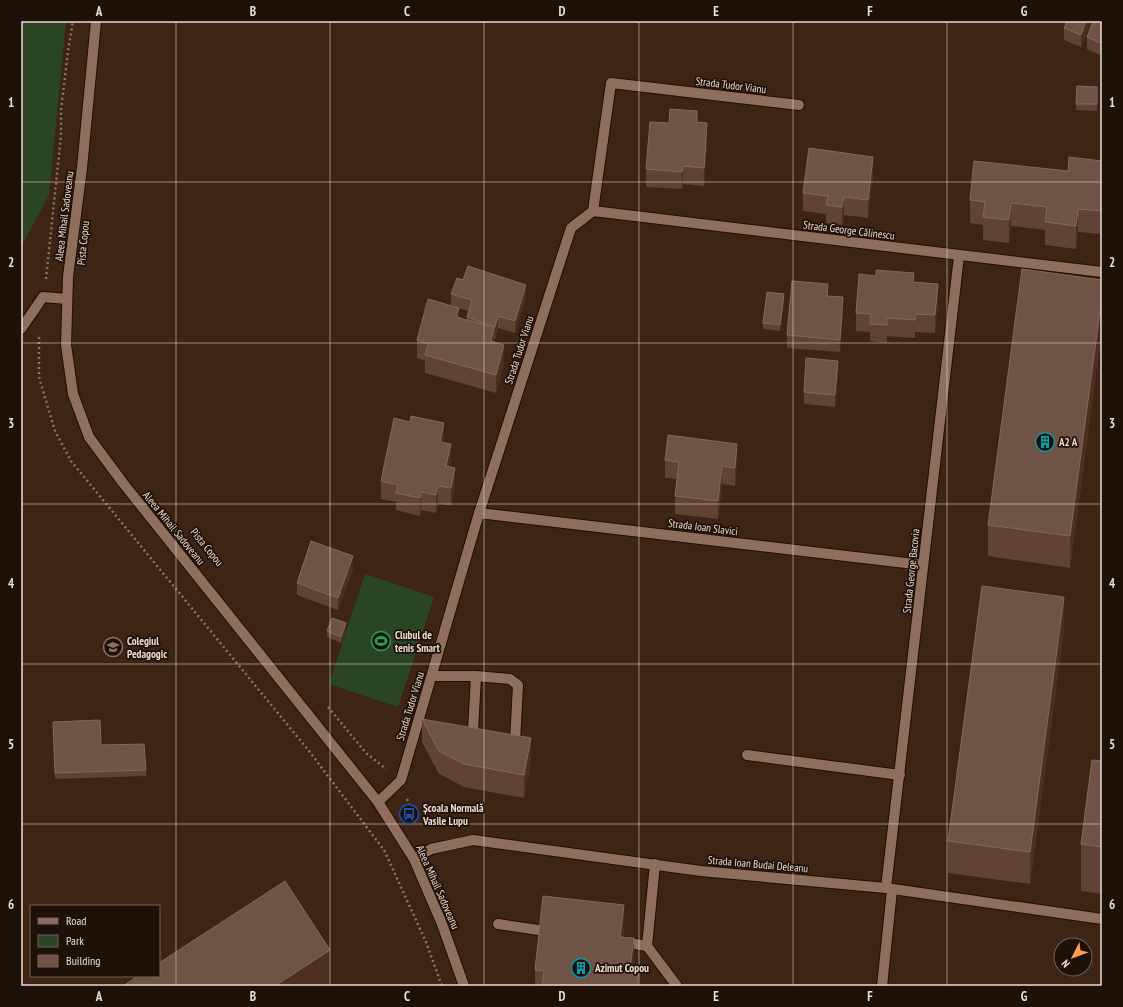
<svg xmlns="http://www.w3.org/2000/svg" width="1123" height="1007" font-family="'PT Sans Narrow',sans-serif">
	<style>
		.green { fill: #2a4525 }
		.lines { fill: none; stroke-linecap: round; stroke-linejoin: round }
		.lane-casing { stroke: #240c01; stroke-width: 12 }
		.street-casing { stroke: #240c01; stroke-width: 12 }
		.secondary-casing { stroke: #240c01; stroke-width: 12 }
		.path { stroke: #8c7668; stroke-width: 2.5; stroke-dasharray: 2 3; stroke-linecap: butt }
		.lane { stroke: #8e6f5d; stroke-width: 10 }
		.street { stroke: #8e6f5d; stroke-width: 10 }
		.secondary { stroke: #8e6f5d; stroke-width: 10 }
		.wall { fill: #604236; fill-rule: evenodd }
		.shaded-wall { fill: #4c2f21 }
		.building { fill: #6f5346; stroke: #83685c }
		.grid { fill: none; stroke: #eddbd1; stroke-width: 1; stroke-opacity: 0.55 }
		.labels { text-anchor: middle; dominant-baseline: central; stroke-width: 3.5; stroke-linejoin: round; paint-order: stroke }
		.street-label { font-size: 11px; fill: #eddbd1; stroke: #1d110a }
		.poi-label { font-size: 11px; font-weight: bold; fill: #eddbd1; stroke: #1d110a; text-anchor: start }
		.neatline { fill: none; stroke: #eddbd1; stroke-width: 1.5 }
		.grid-label { font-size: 13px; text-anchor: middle; font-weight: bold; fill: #eddbd1 }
	</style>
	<rect width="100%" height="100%" fill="#3e2414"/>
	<g class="green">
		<path d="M21,21H66L49,195L21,247Z"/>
		<path d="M365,574L434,597L398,707L329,684Z"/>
	</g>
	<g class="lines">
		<g class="lane-casing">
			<g id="lane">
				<path d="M593,211L611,83L799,105"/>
				<path d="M21,329L43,297L67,299"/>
				<path d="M432,676H476L510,679L518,685L515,742"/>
				<path d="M473,731L476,676"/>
				<path d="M747,755L900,775"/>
				<path d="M414,859L431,849L473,840L701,871L886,888L1102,919"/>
				<path d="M498,924L552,932"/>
				<path d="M622,942L647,946L655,864"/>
				<path d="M647,946L677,986"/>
				<path d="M882,986L892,890"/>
			</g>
		</g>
		<g class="street-casing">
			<g id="street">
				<path d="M479,513L923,565"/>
				<path d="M378,802L401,780L479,513L571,228L593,211L1102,272"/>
				<path d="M886,888L959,256"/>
			</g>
		</g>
		<g class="secondary-casing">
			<path id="secondary" d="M96,21L82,168L68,277L66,345L73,394L89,437L123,483L378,802L414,859L442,924L464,986"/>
		</g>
		<g class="path">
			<path d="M46,279L61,136V110L68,51L73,21"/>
			<path d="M39,337V377L55,431L71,461L309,751L384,850L426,942L442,986"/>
			<path d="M328,707L366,753L386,769"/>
			<path d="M407,799L415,823"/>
		</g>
		<use href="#lane" class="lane"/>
		<use href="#street" class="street"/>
		<use href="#secondary" class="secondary"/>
	</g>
	<g class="wall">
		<path d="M1067,21H1091L1081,47L1064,40V28Z"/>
		<path d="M1102,21V56L1087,49V37Z"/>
		<path d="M1077,86L1097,87V111L1076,110Z"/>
		<path d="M697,122L707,141L704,186L683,184L682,189L646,187V169L669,123Z"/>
		<path d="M1068,171L1102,173V234L1078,232L1076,249L1045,245V230L1011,226L1009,243L983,240V225L970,223V200Z"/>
		<path d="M873,174L868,218L844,215L842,225L826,223V214L803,211V193Z"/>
		<path d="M1102,280V328L1070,568L988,556V525Z"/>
		<path d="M914,282L938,302L935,333L915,332V338L887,336V343L870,341V332L856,331V313Z"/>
		<path d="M451,294L526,297L515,333L498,328L495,339H494V342L504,363L496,393L425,373V361L417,358V340L451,305ZM459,308L469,311L467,317V320L459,317Z"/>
		<path d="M828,296L843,310L840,352L787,348V335Z"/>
		<path d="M784,300L780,331L763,329V323Z"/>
		<path d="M838,373L835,407L804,404V392Z"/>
		<path d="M444,441V443L451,462L450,466L455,485L451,506L438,503L436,513L421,510L420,516L396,510V502L381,499V481Z"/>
		<path d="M665,460L737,462L735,486L722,484L718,519L675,514V496L677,479L665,478Z"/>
		<path d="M353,569L338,610L297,595V583Z"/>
		<path d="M1064,629L1030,884L948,873V841Z"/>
		<path d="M346,630L341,643L327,637V631Z"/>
		<path d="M422,719L531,761L524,798L464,787L439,774L422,742Z"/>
		<path d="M53,728L101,745L146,770V776L55,779Z"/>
		<path d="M1102,761V894L1081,891V844Z"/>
		<path d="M624,937L639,986H535V970Z"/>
	</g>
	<g class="shaded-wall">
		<path d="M1086,21H1091L1081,47V35Z"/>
		<path d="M707,123V141L704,186V168Z"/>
		<path d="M873,157V174L868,218V200Z"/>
		<path d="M1102,161V184L1100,173Z"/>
		<path d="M683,166V184L682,189V172Z"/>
		<path d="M844,197V215L842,225V207Z"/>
		<path d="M1011,203V226L1009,243V220Z"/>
		<path d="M1078,209V232L1076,249V226Z"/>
		<path d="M938,284V302L935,333V315Z"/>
		<path d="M526,285V297L515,333V321Z"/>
		<path d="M784,294V300L780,331V325Z"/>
		<path d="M1102,296V328L1070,568V536Z"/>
		<path d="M843,297V310L840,352V340Z"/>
		<path d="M459,308V325L456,317Z"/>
		<path d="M498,316V328L495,339V327Z"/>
		<path d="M494,327V345L491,341Z"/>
		<path d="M504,345V363L496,393V375Z"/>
		<path d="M838,361V373L835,407V395Z"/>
		<path d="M444,423V441L440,460V442Z"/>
		<path d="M451,444V462L446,484V466Z"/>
		<path d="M737,444V462L735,486V468Z"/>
		<path d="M722,466V484L718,519V501Z"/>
		<path d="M455,468V485L451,506V488Z"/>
		<path d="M438,486V503L436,513V495Z"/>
		<path d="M421,492V510L420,516V498Z"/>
		<path d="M353,556V569L338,610V598Z"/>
		<path d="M1064,597V629L1030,884V852Z"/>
		<path d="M346,623V630L341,643V637Z"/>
		<path d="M531,738V761L524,798V775Z"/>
		<path d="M624,905V952L620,937Z"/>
		<path d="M634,938V986L630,968Z"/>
		<path d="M330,950V982L324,986H275Z"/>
		<path d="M639,969V986H637Z"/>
	</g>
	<g class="building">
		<path d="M1067,21H1086L1081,35L1064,28Z"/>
		<path d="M1093,21H1102V44L1087,37Z"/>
		<path d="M1077,86L1097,87V104H1076Z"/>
		<path d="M670,109L697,111V122L707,123L704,168L683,166L682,172L646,169L650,122L669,123Z"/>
		<path d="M809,148L873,157L868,200L844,197L842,207L826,205L828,196L803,193Z"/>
		<path d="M1069,157L1102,161L1100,173H1102V211L1078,209L1076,226L1045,222L1047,207L1011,203L1009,220L983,217L985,202L970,200L974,161L1068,171Z"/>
		<path d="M468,266L526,285L515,321L498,316L495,327L467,317L472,300L451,294L457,278L463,280Z"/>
		<path d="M1022,269L1102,280V296L1070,536L988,525Z"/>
		<path d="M876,270L914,273L913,282L938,284L935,315L915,314V320L887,318V325L870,324L871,314L856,313L859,274L876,276Z"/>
		<path d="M792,281L828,284L827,296L843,297L840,340L787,335Z"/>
		<path d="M767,292L784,294L780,325L763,323Z"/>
		<path d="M428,299L459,308L456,317L494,327L491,341L504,345L496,375L425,355L428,344L417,340Z"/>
		<path d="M806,358L838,361L835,395L804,392Z"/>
		<path d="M411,416L444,423L440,442L451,444L446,466L455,468L451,488L438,486L436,495L421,492L420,498L396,493L398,485L381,481L394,418L410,422Z"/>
		<path d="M668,435L737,444L735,468L722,466L718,501L675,496L679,462L665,460Z"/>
		<path d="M311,541L353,556L338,598L297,583Z"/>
		<path d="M982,586L1064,597L1030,852L948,841Z"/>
		<path d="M332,618L346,623L341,637L327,631Z"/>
		<path d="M422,719L531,738L524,775L464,764L439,751Z"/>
		<path d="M100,720L101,745L144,744L146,770L55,773L53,722Z"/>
		<path d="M1092,760L1102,761V847L1081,844Z"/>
		<path d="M285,881L330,950L275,986H123L138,976H159V963Z"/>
		<path d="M543,896L624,905L620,937L634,938L630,968L639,969L637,986H542L544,971L535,970Z"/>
	</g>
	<path class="grid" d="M176,21V986M330,21V986M484,21V986M639,21V986M793,21V986M947,21V986M21,182H1102M21,343H1102M21,504H1102M21,664H1102M21,824H1102"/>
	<defs>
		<g id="building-ring" transform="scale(1)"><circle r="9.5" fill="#1d110a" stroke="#0f9aa8" stroke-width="1.5"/><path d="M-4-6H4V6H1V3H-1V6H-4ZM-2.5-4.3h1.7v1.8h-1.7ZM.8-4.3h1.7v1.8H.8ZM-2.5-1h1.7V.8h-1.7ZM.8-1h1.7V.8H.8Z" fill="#0f9aa8"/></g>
		<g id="stadium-ring" transform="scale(1)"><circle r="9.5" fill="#1d110a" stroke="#2e9e5b" stroke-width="1.5"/><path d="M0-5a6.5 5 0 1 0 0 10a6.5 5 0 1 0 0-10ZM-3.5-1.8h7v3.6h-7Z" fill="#2e9e5b"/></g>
		<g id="school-ring" transform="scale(1)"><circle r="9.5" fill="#1d110a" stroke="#8d6e63" stroke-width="1.5"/><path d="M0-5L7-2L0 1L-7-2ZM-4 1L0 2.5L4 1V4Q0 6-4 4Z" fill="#8d6e63"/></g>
		<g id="bus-ring" transform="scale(1)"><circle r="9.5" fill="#1d110a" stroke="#1a4fb4" stroke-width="1.5"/><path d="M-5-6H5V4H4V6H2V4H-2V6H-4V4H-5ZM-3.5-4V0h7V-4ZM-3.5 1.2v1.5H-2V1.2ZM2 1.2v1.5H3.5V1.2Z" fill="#1a4fb4"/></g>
	</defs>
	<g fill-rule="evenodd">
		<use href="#building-ring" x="1045" y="442"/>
		<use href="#stadium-ring" x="381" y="641"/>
		<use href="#school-ring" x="113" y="647"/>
		<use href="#bus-ring" x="409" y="814"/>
		<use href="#building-ring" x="581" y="968"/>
	</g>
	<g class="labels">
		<g class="street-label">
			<text transform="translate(731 85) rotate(7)">Strada Tudor Vianu</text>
			<text transform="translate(64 216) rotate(-83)">Aleea Mihail Sadoveanu</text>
			<text transform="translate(849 230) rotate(7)">Strada George Călinescu</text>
			<text transform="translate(83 243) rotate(-84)">Pista Copou</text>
			<text transform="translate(519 350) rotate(-72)">Strada Tudor Vianu</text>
			<text transform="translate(703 527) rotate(7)">Strada Ioan Slavici</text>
			<text transform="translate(174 528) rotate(51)">Aleea Mihail Sadoveanu</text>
			<text transform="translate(207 547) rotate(51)">Pista Copou</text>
			<text transform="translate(911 571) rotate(-84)">Strada George Bacovia</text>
			<text transform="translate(410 706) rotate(-73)">Strada Tudor Vianu</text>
			<text transform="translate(758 864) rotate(5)">Strada Ioan Budai Deleanu</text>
			<text transform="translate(438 887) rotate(66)">Aleea Mihail Sadoveanu</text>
		</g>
		<g class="poi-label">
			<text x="1059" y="442">A2 A</text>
			<text x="395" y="635">Clubul de<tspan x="395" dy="13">tenis Smart</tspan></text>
			<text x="127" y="641">Colegiul<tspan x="127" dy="13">Pedagogic</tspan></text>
			<text x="423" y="808">Școala Normală<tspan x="423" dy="13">Vasile Lupu</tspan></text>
			<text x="595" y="968">Azimut Copou</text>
		</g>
	</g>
	<rect width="1123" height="1007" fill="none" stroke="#1d110a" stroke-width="44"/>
	<rect x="30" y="905" width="130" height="72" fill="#1d110a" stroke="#70625a"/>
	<rect x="38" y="918" width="20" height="6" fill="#8e6f5d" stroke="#70625a"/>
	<text x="66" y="925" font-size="12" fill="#eddbd1">Road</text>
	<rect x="38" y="935" width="20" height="12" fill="#2a4525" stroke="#70625a"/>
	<text x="66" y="945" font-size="12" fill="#eddbd1">Park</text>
	<rect x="38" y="955" width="20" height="12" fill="#6f5346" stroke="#70625a"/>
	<text x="66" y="965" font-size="12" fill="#eddbd1">Building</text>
	<g transform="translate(1073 957) rotate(228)"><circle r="19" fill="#1d110a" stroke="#70625a"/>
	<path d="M0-3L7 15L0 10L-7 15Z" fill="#fe9c57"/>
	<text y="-6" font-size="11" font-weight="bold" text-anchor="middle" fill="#eddbd1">N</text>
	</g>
	<rect x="22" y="22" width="1079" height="963" class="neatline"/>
	<g class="grid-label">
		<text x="99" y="16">A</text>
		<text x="253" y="16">B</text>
		<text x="407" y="16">C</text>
		<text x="562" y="16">D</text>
		<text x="716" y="16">E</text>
		<text x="870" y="16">F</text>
		<text x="1024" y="16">G</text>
		<text x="11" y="107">1</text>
		<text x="1112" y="107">1</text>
		<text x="11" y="267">2</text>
		<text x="1112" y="267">2</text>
		<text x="11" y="428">3</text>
		<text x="1112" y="428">3</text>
		<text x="11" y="588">4</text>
		<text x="1112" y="588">4</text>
		<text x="11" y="749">5</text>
		<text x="1112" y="749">5</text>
		<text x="11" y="909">6</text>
		<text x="1112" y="909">6</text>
		<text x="99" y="1001">A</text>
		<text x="253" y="1001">B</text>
		<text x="407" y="1001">C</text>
		<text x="562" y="1001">D</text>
		<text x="716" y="1001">E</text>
		<text x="870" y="1001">F</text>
		<text x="1024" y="1001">G</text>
	</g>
</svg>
